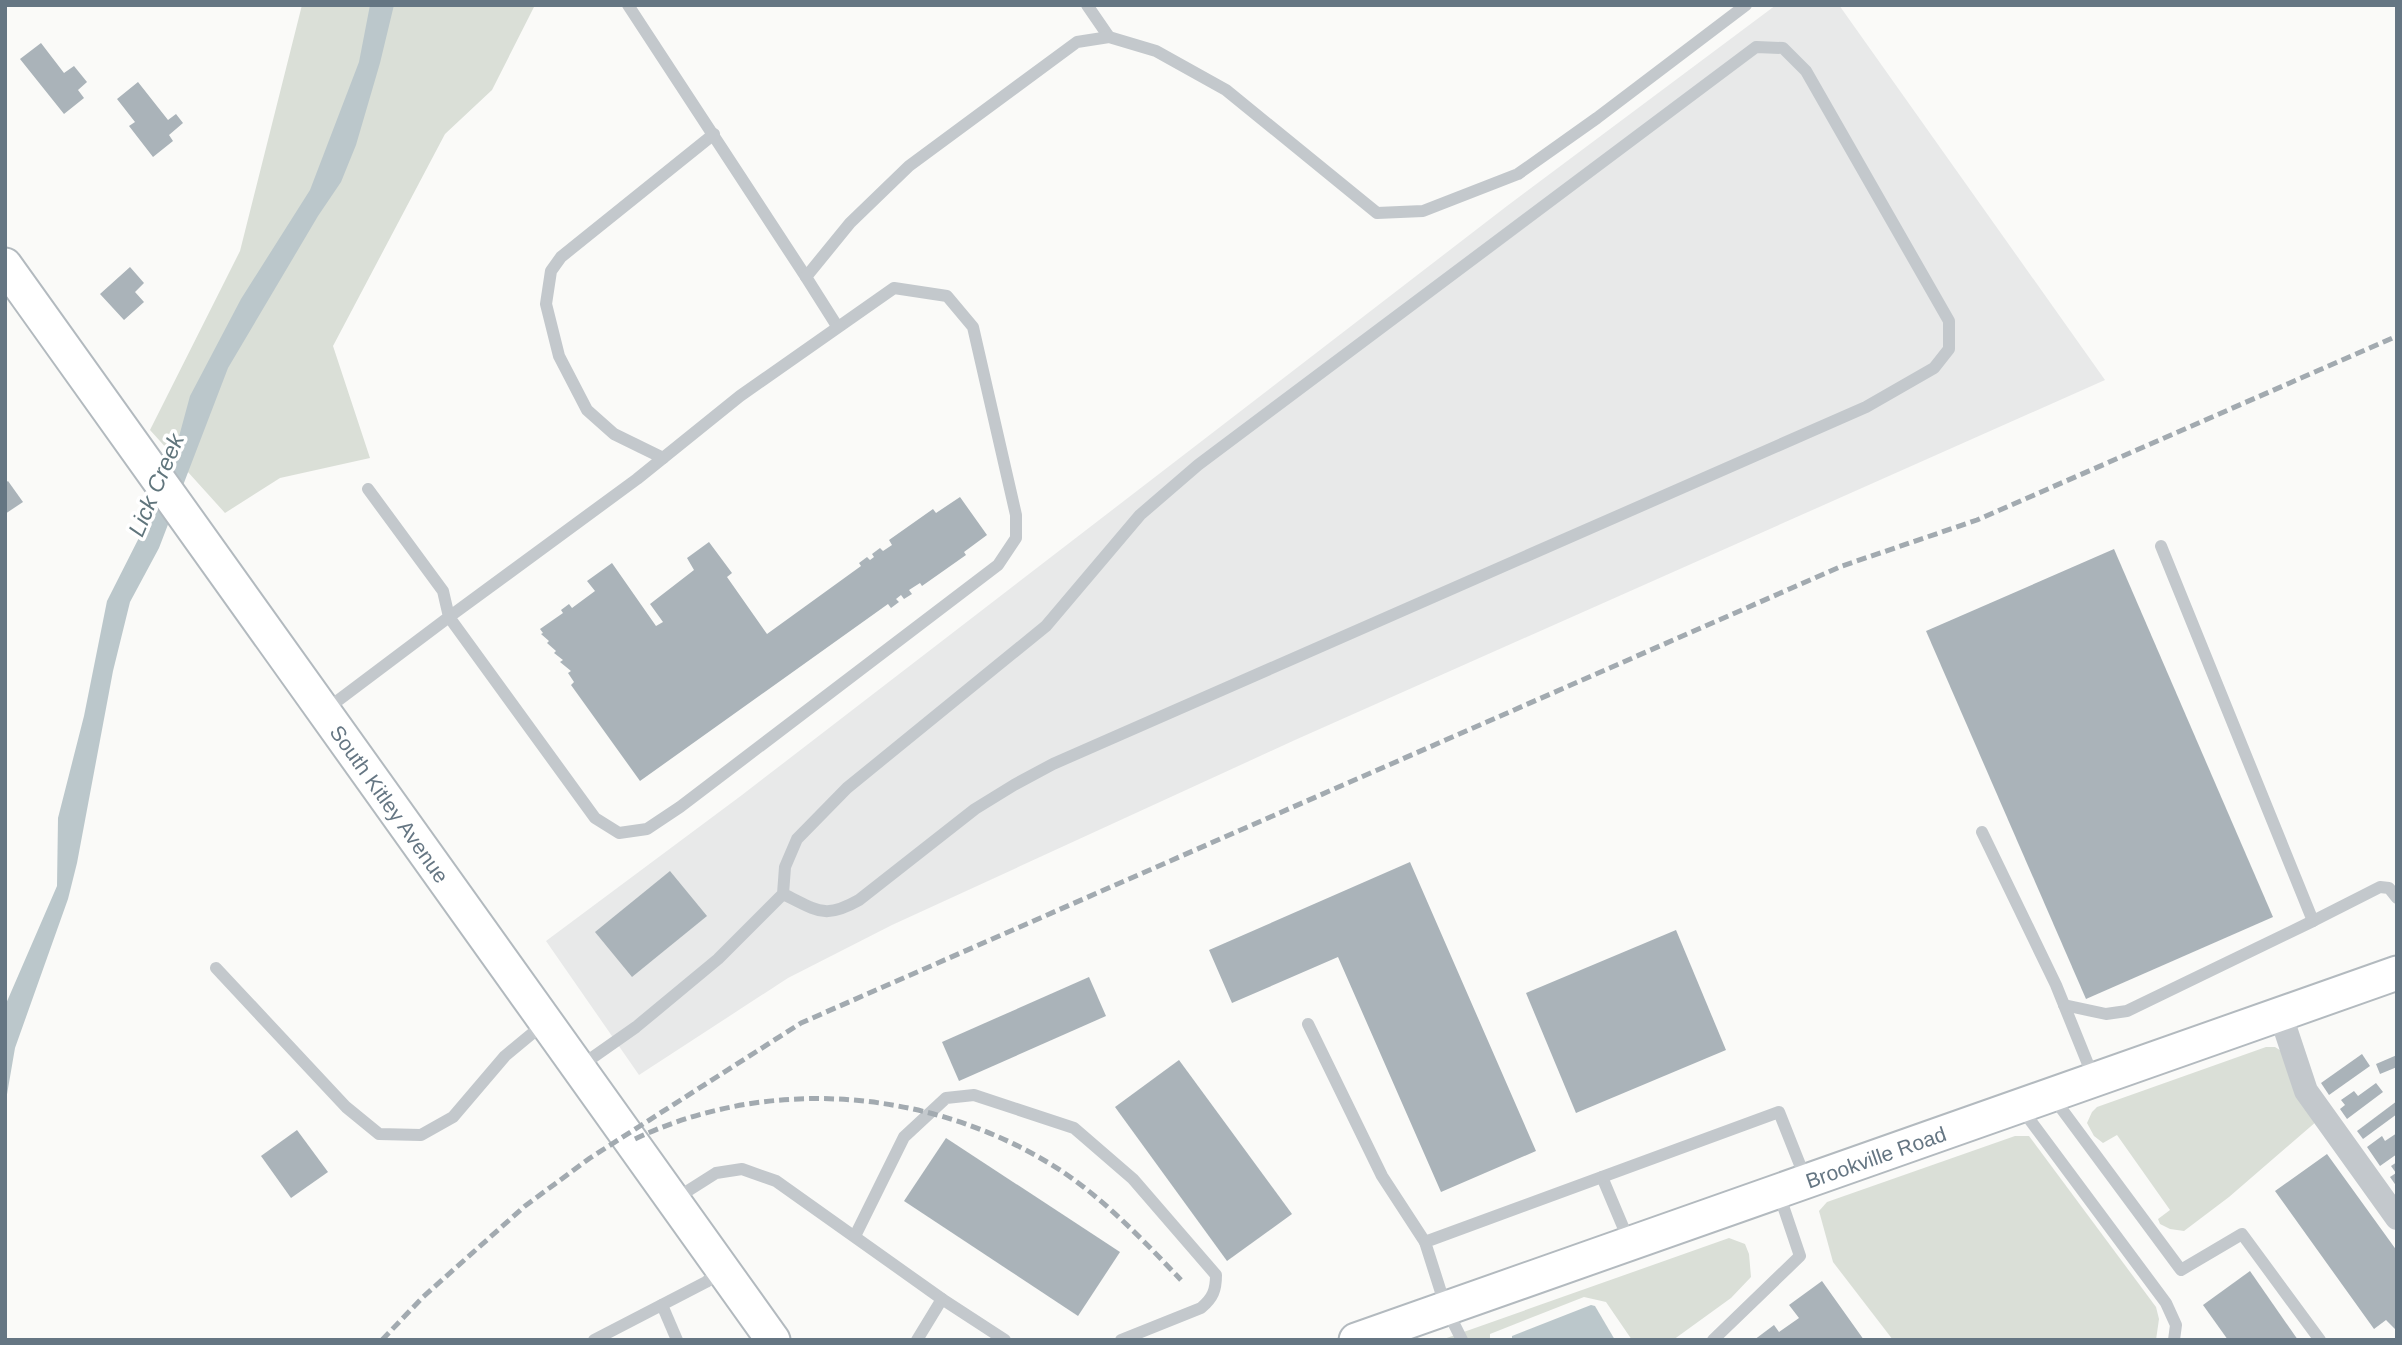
<svg xmlns="http://www.w3.org/2000/svg" width="2402" height="1345" font-family="Arial,sans-serif">
	<style>
		.built { fill: #e8e9e9 }
		.green { fill: #dadfd7 }
		.water { fill: #bbc7cb }
		.building { fill: #aab3b9 }
		.lines { fill: none; stroke-linecap: round; stroke-linejoin: round }
		.secondary-casing { stroke: #b3babf; stroke-width: 37 }
		.lane { stroke: #c3c8cc; stroke-width: 12 }
		.street { stroke: #c3c8cc; stroke-width: 24 }
		.secondary { stroke: #fff; stroke-width: 33 }
		.rail { stroke: #a2aab0; stroke-width: 5; stroke-dasharray: 10 5; stroke-linecap: butt }
		.labels { text-anchor: middle; dominant-baseline: central; stroke-width: 7; stroke-linejoin: round; paint-order: stroke }
		.street-label { font-size: 21px; fill: #657683; stroke: #fff }
		.water-label { font-size: 23px; font-style: italic; fill: #60757c; stroke: #fff }
	</style>
	<rect width="100%" height="100%" fill="#fafaf8"/>
	<path class="built" d="M1776,5H1839L2105,380L1295,740L892,925L788,978L639,1075L546,941L742,795L1507,206Z"/>
	<g class="green">
		<path d="M302,5H535L492,90L445,134L333,346L370,458L280,478L225,513L150,430L240,251Z"/>
		<path d="M2266,1047H2275L2283,1052L2317,1121L2229,1197L2184,1231L2170,1229L2160,1224L2158,1219L2170,1210L2117,1135L2103,1143L2094,1136L2087,1123L2092,1112L2097,1107Z"/>
		<path d="M2015,1136H2029L2032,1140L2156,1307L2159,1319L2156,1340H1893L1833,1262L1819,1211L1827,1202Z"/>
		<path d="M1729,1238L1745,1244L1749,1254L1751,1277L1731,1298L1673,1340H1632L1606,1302L1584,1297L1490,1334V1340H1441Z"/>
	</g>
	<g class="water">
		<path d="M370,5H394L380,63L356,145L341,182L318,216L228,368L159,548L130,602L113,671L77,863L68,899L15,1048L5,1106V1006L57,886L58,818L84,716L107,601L151,514L174,455L190,396L241,299L310,190L359,62Z"/>
		<path d="M1591,1305L1595,1306L1615,1340H1512V1336Z"/>
	</g>
	<g class="building">
		<path d="M41,43L64,73L74,66L87,82L78,90L84,98L64,114L20,59Z"/>
		<path d="M138,82L168,120L176,114L183,123L169,135L173,141L153,157L129,126L135,122L117,99Z"/>
		<path d="M130,267L144,283L135,292L144,302L124,320L100,294Z"/>
		<path d="M8,481L23,502L5,514V483Z"/>
		<path d="M960,497L987,535L964,552L966,555L922,586L920,583L909,590L912,594L904,599L901,595L896,599L899,602L891,608L888,604L640,781L571,685L574,682L568,673L571,671L560,662L563,660L554,653L556,651L547,643L549,641L541,634L543,633L540,629L563,613L561,610L569,604L572,608L595,591L587,581L612,563L656,626L663,622L650,604L694,570L687,558L709,542L732,573L727,577L767,634L861,566L859,563L867,557L870,560L874,557L872,554L880,548L883,551L892,545L889,540L933,509L936,513Z"/>
		<path d="M2114,549L2273,917L2086,999L1926,631Z"/>
		<path d="M1410,862L1536,1151L1441,1192L1338,957L1232,1003L1209,950Z"/>
		<path d="M670,871L707,916L632,977L595,932Z"/>
		<path d="M1676,930L1726,1050L1576,1113L1526,993Z"/>
		<path d="M1089,977L1106,1016L959,1081L942,1042Z"/>
		<path d="M2362,1054L2370,1066L2329,1095L2321,1083Z"/>
		<path d="M2397,1055V1067L2380,1074L2376,1064Z"/>
		<path d="M1179,1060L1292,1214L1227,1261L1115,1107Z"/>
		<path d="M2376,1083L2383,1092L2347,1119L2340,1109L2345,1105L2341,1100L2354,1091L2358,1096Z"/>
		<path d="M2397,1101V1114L2363,1139L2357,1131Z"/>
		<path d="M297,1130L328,1172L291,1198L261,1156Z"/>
		<path d="M2397,1133V1154L2380,1166L2367,1147L2382,1136L2385,1141Z"/>
		<path d="M946,1138L1120,1252L1078,1316L904,1201Z"/>
		<path d="M2327,1154L2397,1251V1331L2386,1320L2374,1329L2275,1191Z"/>
		<path d="M2397,1162V1187L2390,1177L2396,1173L2391,1166Z"/>
		<path d="M2250,1271L2298,1340H2228L2203,1305Z"/>
		<path d="M1822,1281L1864,1340H1754L1774,1325L1779,1332L1799,1318L1789,1305Z"/>
	</g>
	<g class="lines">
		<g class="secondary-casing">
			<g id="secondary">
				<path id="s1" d="M5,265L773,1340"/>
				<path id="s2" d="M1356,1340L2397,973"/>
			</g>
		</g>
		<g class="lane">
			<path d="M628,5L806,277"/>
			<path d="M1087,5L1109,37"/>
			<path d="M837,326L806,277L850,223L909,166L1077,42L1109,37L1156,51L1226,90L1377,213L1423,211L1518,174L1597,118L1746,5"/>
			<path d="M663,458L614,434L587,410L559,356L546,304L551,271L561,257L714,134"/>
			<path d="M324,711L449,617L595,818L619,833L647,829L680,807L998,565L1016,538V515L973,327L947,296L894,288L740,396L637,479L449,617L443,591L368,489"/>
			<path d="M1982,832L2056,985L2094,1079"/>
			<path d="M2313,921L2380,887L2389,888L2397,898"/>
			<path d="M216,968L346,1107L379,1134L421,1135L453,1117L505,1056L546,1022"/>
			<path d="M2064,1005L2106,1014L2127,1011L2313,921L2161,546"/>
			<path d="M1308,1024L1382,1176L1425,1242"/>
			<path d="M579,1067L636,1027L718,959L783,894L785,867L797,839L847,788L1046,626L1140,515L1198,465L1756,47L1783,48L1806,71L1949,321V349L1934,368L1866,407L1053,764L1014,785L975,809L859,900C824,920 817,910 783,894"/>
			<path d="M2052,1096L2181,1270L2242,1234L2320,1340"/>
			<path d="M2021,1108L2166,1303L2176,1325L2174,1340"/>
			<path d="M1602,1177L1629,1241"/>
			<path d="M675,1199L716,1173L742,1169L776,1181L942,1299"/>
			<path d="M855,1236L904,1137L946,1098L974,1095L1074,1128L1133,1179L1216,1275C1216,1290 1213,1298 1201,1308L1121,1340"/>
			<path d="M662,1305L677,1340"/>
			<path d="M594,1340L706,1282L723,1270"/>
			<path d="M917,1340L942,1299L1005,1340"/>
			<path d="M1462,1340L1446,1308L1425,1242L1779,1112L1806,1180"/>
			<path d="M1713,1340L1800,1256L1779,1194"/>
		</g>
		<path class="street" d="M2280,1013L2306,1091L2397,1218"/>
		<use href="#secondary" class="secondary"/>
		<g class="rail">
			<path d="M635,1139C771,1074 937,1089 1063,1172C1107,1202 1144,1241 1181,1280"/>
			<path d="M382,1340L423,1297L525,1206L590,1158L801,1023L1842,566L1977,520L2397,336"/>
		</g>
	</g>
	<g class="labels">
		<g class="street-label">
			<text stroke="none"><textPath href="#s1" startOffset="662">South Kitley Avenue</textPath></text>
			<text stroke="none"><textPath href="#s2" startOffset="551">Brookville Road</textPath></text>
		</g>
		<g class="water-label">
			<text transform="translate(156 485) rotate(-67)">Lick Creek</text>
		</g>
	</g>
	<rect width="2402" height="1345" fill="none" stroke="#657683" stroke-width="14"/>
</svg>
